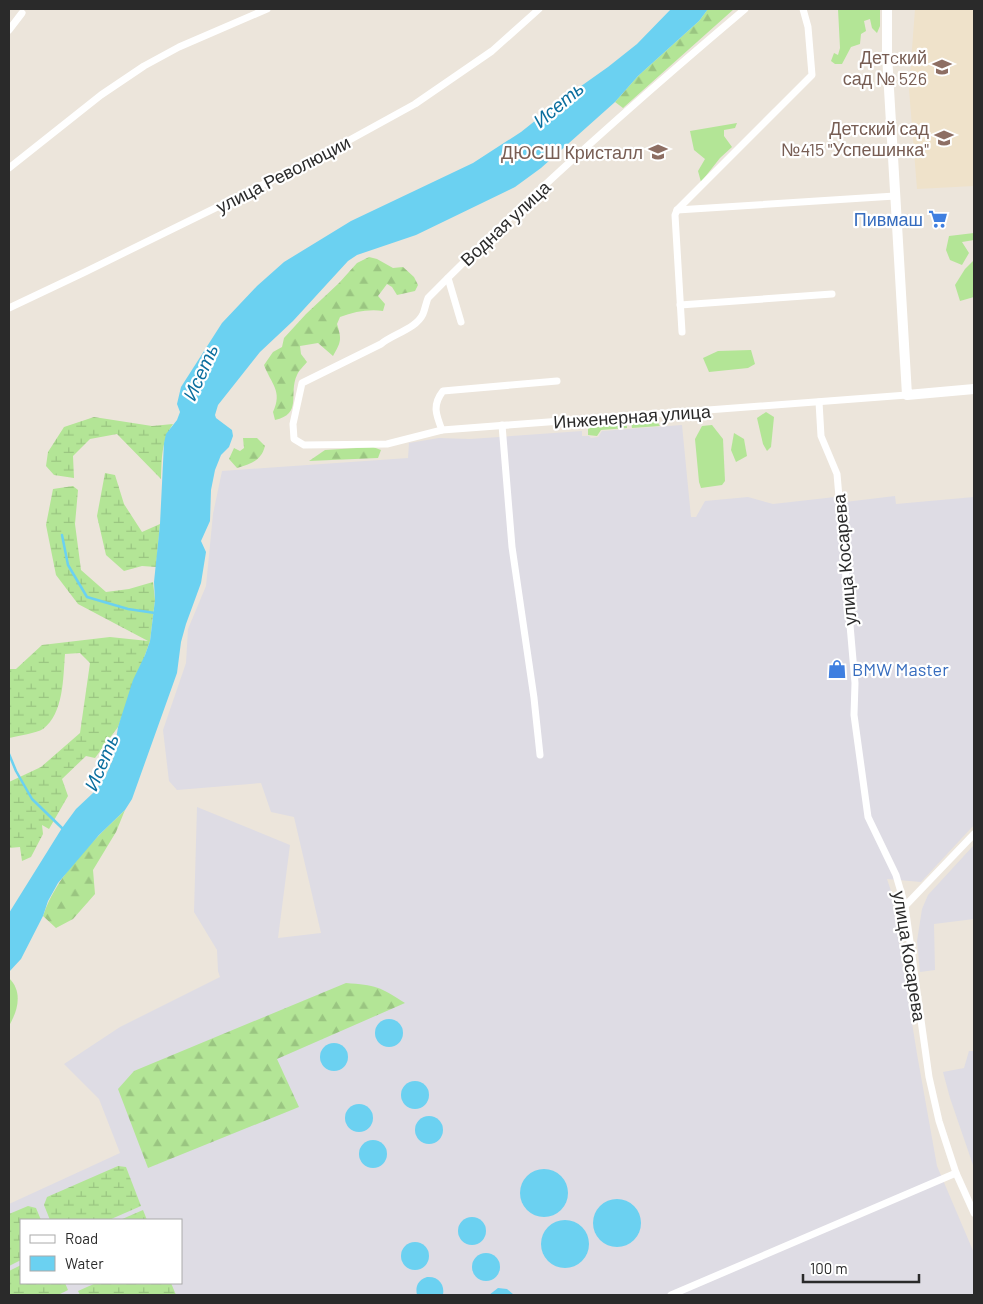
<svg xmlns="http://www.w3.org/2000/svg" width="983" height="1304" font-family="Barlow,sans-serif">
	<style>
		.industrial { fill: #dedce4; fill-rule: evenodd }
		.education { fill: #efe2ca }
		.grass { fill: #b3e596 }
		.forest { fill: url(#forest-firs) }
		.wetland { fill: url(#wetland-marsh) }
		.water { fill: #6bd1f1 }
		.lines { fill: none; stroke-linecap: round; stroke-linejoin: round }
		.stream { stroke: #6bd1f1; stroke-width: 2.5 }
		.street { stroke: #fff; stroke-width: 7 }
		.secondary { stroke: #fff; stroke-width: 10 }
		.labels { text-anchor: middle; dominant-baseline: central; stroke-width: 4.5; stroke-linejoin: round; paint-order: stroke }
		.education-label { font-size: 18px; fill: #785e54; stroke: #fff; text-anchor: end }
		.street-label { font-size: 18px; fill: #2a2a2a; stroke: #fff }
		.shop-label { font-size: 18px; fill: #366cbe; stroke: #fff; text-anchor: end }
		.water-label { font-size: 19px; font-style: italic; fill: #0a6e9e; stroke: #fff }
	</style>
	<defs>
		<pattern id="forest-firs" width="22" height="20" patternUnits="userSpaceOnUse" patternTransform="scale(1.25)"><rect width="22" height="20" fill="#b3e596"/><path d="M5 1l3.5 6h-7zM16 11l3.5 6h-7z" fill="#9ac581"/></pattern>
		<pattern id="wetland-marsh" width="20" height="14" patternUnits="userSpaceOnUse" patternTransform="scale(1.25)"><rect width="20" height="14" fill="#b3e596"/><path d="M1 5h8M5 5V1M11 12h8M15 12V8" fill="none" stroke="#9ac581"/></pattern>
	</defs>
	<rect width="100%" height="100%" fill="#ece5db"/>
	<g class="industrial">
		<path d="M682,425L691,517H696L705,501L748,497L773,504L844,496L845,502L895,496L896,504L974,497V825L921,882L887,879L891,891L917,1054L937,1166L974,1253V1295H9V1204L120,1153L99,1099L64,1064L120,1027L220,977L218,971L217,950L194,912L197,807L290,845L278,938L321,933L294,817L271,812L261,783L177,790L169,781L163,730L186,663L188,629L206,586L213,514L222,471L408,458L409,443L439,438L470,439L582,431V436H589L591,438L598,437L602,431ZM21,1220H181V1283H21Z"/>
		<path d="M974,845V919L934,924L935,970L920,972L917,941L922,909L928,895Z"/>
		<path d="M969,1051H974V1168L950,1098L943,1072L964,1068Z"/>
	</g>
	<path class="education" d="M915,9H974V186L917,189L909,89Z"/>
	<g class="grass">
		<path d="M838,9H880V26L877,33L872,28L870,19L864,21L866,31L861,34L860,44L851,47L842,64H835L831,61L834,53L838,55L840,48Z"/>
		<path d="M737,123L735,128L724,130V136L732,147L720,158L701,182L698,171L705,159L694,150L690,131Z"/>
		<path d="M974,233V240L962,242L969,253L962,265L950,260L946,250L949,236Z"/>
		<path d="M974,260V297L960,301L955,285L965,269Z"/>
		<path d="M751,350L755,364L748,368L709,372L703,358L718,351Z"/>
		<path d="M766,412L774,417L771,447L767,451L763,444L757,418Z"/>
		<path d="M652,419L656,420L660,426L632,428L631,422L633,420Z"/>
		<path d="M624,421L627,424V428L601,430L597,436L588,435V426L591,424Z"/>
		<path d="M712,425L723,439L725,481L722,485L701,488L699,482L695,439L702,426Z"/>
		<path d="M734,433L744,439L747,456L736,462L731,450Z"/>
		<path d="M9,978C23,992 18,1010 9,1026Z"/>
	</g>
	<g class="forest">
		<path d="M708,9H734L623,108L615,102L638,76L699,21Z"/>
		<path d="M369,257L377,259L393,268L403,267L414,277L418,285L415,291L397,295L392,287L387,284L378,296L385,304L383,311C368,309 354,312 340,317L337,324C342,340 341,342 333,356L318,343L300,346L301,354L307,362C304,366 299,370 297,375C288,394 303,414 275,420L273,412C283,391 271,384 264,365L273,352L282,347L284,338L306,314L339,283L357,263Z"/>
		<path d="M243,438H257L265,446C261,461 252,463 237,468L229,459L234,448L240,451L244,448Z"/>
		<path d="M373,447L381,450L378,458L309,461L325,450Z"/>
		<path d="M125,810L116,832L93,870L95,894L73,919L56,928L43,916C57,874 94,840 125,810Z"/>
		<path d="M346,983C375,985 381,987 405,1003L277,1059L299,1107L148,1168L118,1089L134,1071Z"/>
	</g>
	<g class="wetland">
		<path d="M94,417L152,426L173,424C161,441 162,459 161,479L117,434L90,439L73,456L74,478L54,475L46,466L48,452L64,427Z"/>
		<path d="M105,473L115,475L124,504L142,532L160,524L156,567L142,566L124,571L106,555L97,516Z"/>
		<path d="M73,486L78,490L75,524L81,570L106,592L129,589L153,582L155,600L150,641L145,655L118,727L95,758L86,756L62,779L68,796L49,829L42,825L43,834L31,857L22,861L20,847L9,848V782L41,767L80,733L90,663L80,653L65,654C63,678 64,713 43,729C37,733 18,736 9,738V669H16L42,645L110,637L148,641L78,604L56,575L46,525L53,489Z"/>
		<path d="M118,1166L126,1167L141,1206L109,1220H50L44,1205L47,1197Z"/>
		<path d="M28,1206L36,1208L41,1220H21V1260L9,1266V1214Z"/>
		<path d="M143,1210L147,1220H120Z"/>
		<path d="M21,1265V1283H65L68,1290L58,1295H9V1271Z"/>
		<path d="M96,1283H171L176,1295H80L78,1291Z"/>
	</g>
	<g class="water">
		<path d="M671,9H708L699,21L638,76L615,102L541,168L515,187L416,235L357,255L348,261L293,321L260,352L218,405L215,415L216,418L232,430L233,436L229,447L221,455L215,470L211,490L210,521L201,541L206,552L201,583L186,624L181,642L177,673L132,799L125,810L99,835L58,883L48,901L43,916L21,959L9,972V913L62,828L76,809L93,793L105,777L113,759L118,727L133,680L145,655L150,641L155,600L154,582L160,524L164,443L166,434L177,420L180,412L177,404L181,387L222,323L257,286L284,262L351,221L473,163L521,132L560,101L608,67L637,44Z"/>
		<circle cx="389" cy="1033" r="14"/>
		<circle cx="334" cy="1057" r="14"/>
		<circle cx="415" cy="1095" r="14"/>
		<circle cx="359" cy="1118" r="14"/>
		<circle cx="429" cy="1130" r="14"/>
		<circle cx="373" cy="1154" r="14"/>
		<circle cx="544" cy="1193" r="24"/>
		<circle cx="617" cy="1223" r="24"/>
		<circle cx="472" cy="1231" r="14"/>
		<circle cx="565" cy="1244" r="24"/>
		<circle cx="415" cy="1256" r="14"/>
		<circle cx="486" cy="1267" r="14"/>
		<path d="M427,1277C438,1276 445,1284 443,1295H417C415,1286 418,1280 427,1277Z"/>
		<path d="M498,1288L507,1289L514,1295H489Z"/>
	</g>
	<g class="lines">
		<g class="stream">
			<path d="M62,535L68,565L87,597L128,609L155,613"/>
			<path d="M9,754L16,771L32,799L63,829"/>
		</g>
		<g class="street">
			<path d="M745,9C636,101 528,196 428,298C426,303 425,309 423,314C416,329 393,334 381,344L302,383L293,424L294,439L304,445L387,444L442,430L907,395"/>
			<path d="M9,30L22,13"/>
			<path d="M9,168L101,95L144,66L179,47L267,9"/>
			<path d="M677,210L895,196"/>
			<path d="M448,278L461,322"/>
			<path d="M680,305L832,294"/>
			<path d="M9,308L85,272L315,159L415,104L492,51L539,9"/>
			<path d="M682,332L675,215L677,210L812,75L808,27L803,9"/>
			<path d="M819,402L821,436L837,474L855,683L854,715L868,817L896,875L905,906L929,1077L939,1121L956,1173L974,1213"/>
			<path d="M502,425L512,547L534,698L540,755"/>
			<path d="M442,430C436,415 432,405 443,391L557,381"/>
			<path d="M905,906L974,834"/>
			<path d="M671,1295L956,1173"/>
		</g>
		<path class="secondary" d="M887,9V55L907,395L974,389"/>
	</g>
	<defs>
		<g id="school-bare" transform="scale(1.5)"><path d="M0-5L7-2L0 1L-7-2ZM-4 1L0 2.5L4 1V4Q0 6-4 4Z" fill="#8d6e63" stroke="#fff" stroke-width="2.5" paint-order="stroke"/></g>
		<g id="supermarket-bare" transform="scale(1.5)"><path d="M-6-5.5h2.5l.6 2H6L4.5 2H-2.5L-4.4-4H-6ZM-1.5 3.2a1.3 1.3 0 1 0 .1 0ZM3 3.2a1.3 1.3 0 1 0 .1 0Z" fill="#3f7fe0" stroke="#fff" stroke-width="2.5" paint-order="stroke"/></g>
		<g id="shop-bare" transform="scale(1.5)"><path d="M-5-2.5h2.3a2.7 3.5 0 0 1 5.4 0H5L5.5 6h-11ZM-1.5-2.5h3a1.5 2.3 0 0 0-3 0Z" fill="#3f7fe0" stroke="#fff" stroke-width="2.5" paint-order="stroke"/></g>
	</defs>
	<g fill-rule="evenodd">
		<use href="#school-bare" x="942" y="67"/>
		<use href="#school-bare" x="944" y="138"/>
		<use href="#school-bare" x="658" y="152"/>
		<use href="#supermarket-bare" x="938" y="219"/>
		<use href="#shop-bare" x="837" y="669"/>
	</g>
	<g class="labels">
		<g class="education-label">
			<text x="927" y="57">Детcкий<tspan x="927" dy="21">сад № 526</tspan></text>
			<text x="929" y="128">Детский сад<tspan x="929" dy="21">№415 "Успешинка"</tspan></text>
			<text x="643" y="152">ДЮСШ Кристалл</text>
		</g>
		<g class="street-label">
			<text transform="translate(283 174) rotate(-27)">улица Революции</text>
			<text transform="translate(505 223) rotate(-43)">Водная улица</text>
			<text transform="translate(632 416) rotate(-4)">Инженерная улица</text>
			<text transform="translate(844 560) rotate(-95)">улица Косарева</text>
			<text transform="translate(910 956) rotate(81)">улица Косарева</text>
		</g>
		<g class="shop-label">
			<text x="923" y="219">Пивмаш</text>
			<text x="852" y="669" text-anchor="start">BMW Master</text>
		</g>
		<g class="water-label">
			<text transform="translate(558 104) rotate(-40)">Исеть</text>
			<text transform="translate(200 372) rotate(-66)">Исеть</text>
			<text transform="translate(101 762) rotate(-67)">Исеть</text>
		</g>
	</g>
	<rect width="983" height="1304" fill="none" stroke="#2a2a2a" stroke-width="20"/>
	<rect x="20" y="1219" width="162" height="65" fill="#ffffff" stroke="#aaaaaa"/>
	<rect x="30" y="1235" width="25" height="8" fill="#ffffff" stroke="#aaaaaa"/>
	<text x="65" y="1244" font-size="15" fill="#2a2a2a">Road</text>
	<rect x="30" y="1256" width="25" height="15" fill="#6bd1f1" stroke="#aaaaaa"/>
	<text x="65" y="1269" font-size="15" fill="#2a2a2a">Water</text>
	<path d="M803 1274v8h116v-8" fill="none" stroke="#2a2a2a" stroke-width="2.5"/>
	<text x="810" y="1274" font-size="15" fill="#2a2a2a" stroke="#ffffff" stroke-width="4" paint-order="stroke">100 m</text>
</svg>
